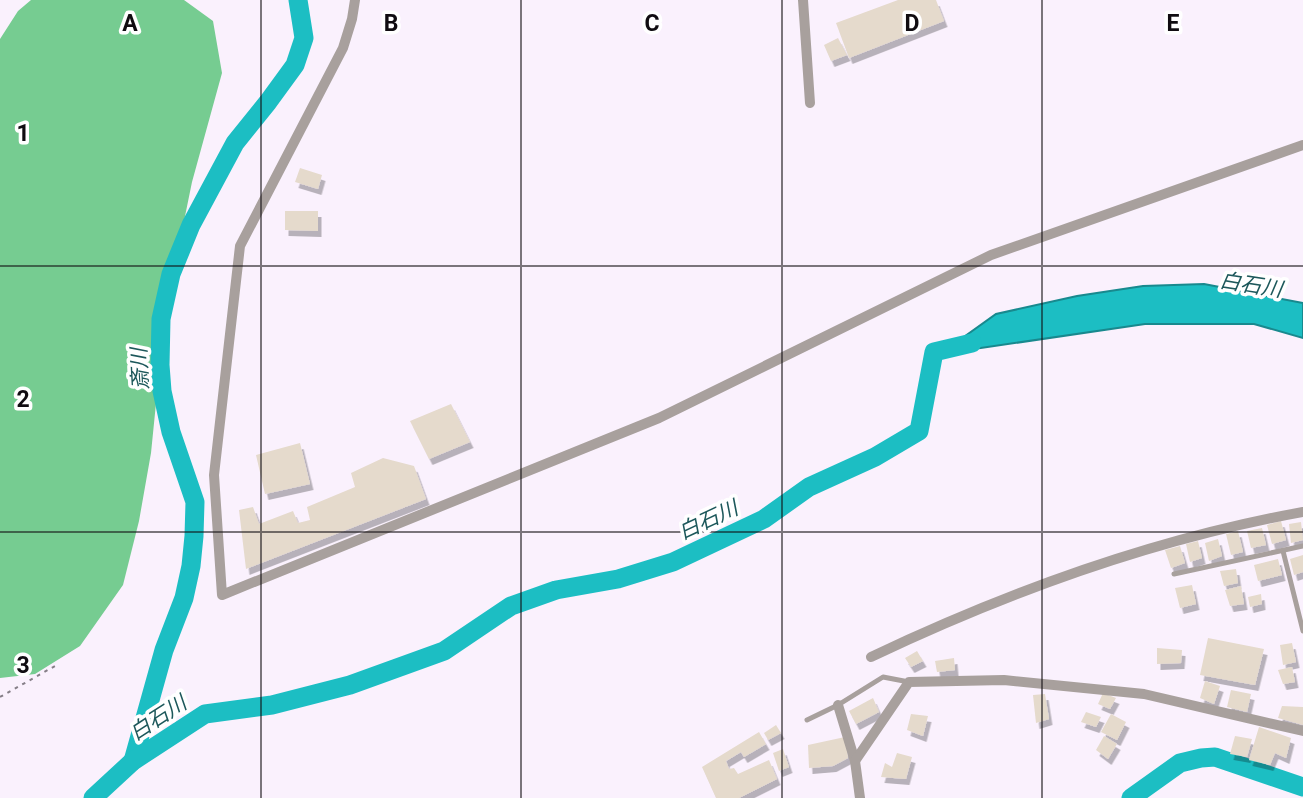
<svg xmlns="http://www.w3.org/2000/svg" width="1303" height="798" font-family="Roboto,'Noto Sans JP',sans-serif">
	<style>
		.forest { fill: #76cc91 }
		.water { fill: #1cbec3; stroke: #18898e; stroke-width: 2 }
		.lines { fill: none; stroke-linecap: round; stroke-linejoin: round }
		.river { stroke: #1cbec3; stroke-width: 19 }
		.building { fill: #e5dacc; filter: url(#shadow) }
		.path { stroke: #857e87; stroke-width: 2; stroke-dasharray: 3.5 5; stroke-linecap: butt }
		.lane { stroke: #a8a09d; stroke-width: 5 }
		.street { stroke: #a8a09d; stroke-width: 10 }
		.grid { fill: none; stroke: #100c11; stroke-width: 2; stroke-opacity: 0.55 }
		.labels { text-anchor: middle; dominant-baseline: central; stroke-width: 7; stroke-linejoin: round; paint-order: stroke }
		.water-label { font-size: 21px; font-style: italic; fill: #1d585b; stroke: #fff }
		.grid-label { font-size: 23px; text-anchor: middle; font-weight: bold; fill: #100c11; stroke: #fff; stroke-width: 7; stroke-linejoin: round; paint-order: stroke }
	</style>
	<defs>
		<filter id="shadow"><feDropShadow dx="3.5" dy="6" stdDeviation="0" flood-color="#0004"/></filter>
	</defs>
	<rect width="100%" height="100%" fill="#faf1fd"/>
	<path class="forest" d="M31,0H184L213,21L222,73L192,182L165,314L151,453L139,521L123,585L80,646L35,674L0,678V39L18,11Z"/>
	<path class="water" d="M1204,284L1303,303V338L1254,324H1145L940,354L996,314L1077,296L1143,286Z"/>
	<g class="lines">
		<g class="river">
			<path d="M133,761L164,650L184,598L191,566L194,536L195,502L171,432L162,391L160,365L161,319L171,274L191,225L235,143L268,102L295,65L304,38L298,0"/>
			<path d="M93,798L133,761L205,714L272,705L350,685L444,651L511,606L556,590L618,579L673,562L764,519L809,487L875,457L919,431L934,352L972,343"/>
			<path d="M1131,798L1180,763L1201,758L1215,757L1303,787"/>
		</g>
	</g>
	<g class="building">
		<path d="M898,0H936L944,21L849,58L836,23Z"/>
		<path d="M838,38L847,55L831,61L824,45Z"/>
		<path d="M300,168L322,175L318,189L295,182Z"/>
		<path d="M285,211H318V231L285,230Z"/>
		<path d="M451,404L470,442L429,459L410,421Z"/>
		<path d="M300,443L310,484L265,494L256,455Z"/>
		<path d="M383,458L414,466L426,499L246,569L239,510L253,507L259,524L293,511L298,523L310,520L307,507L355,487L351,473Z"/>
		<path d="M1281,521L1286,540L1272,544L1267,525Z"/>
		<path d="M1301,522L1303,540L1291,543L1289,524Z"/>
		<path d="M1262,528L1266,545L1251,548L1247,531Z"/>
		<path d="M1238,531L1243,552L1231,555L1226,534Z"/>
		<path d="M1218,539L1222,556L1209,561L1205,543Z"/>
		<path d="M1198,541L1202,558L1190,562L1186,544Z"/>
		<path d="M1180,546L1185,563L1171,568L1165,550Z"/>
		<path d="M1303,555V572L1294,575L1290,559Z"/>
		<path d="M1278,559L1282,575L1258,581L1254,565Z"/>
		<path d="M1236,569L1238,583L1224,586L1220,571Z"/>
		<path d="M1192,585L1196,604L1180,608L1175,588Z"/>
		<path d="M1241,586L1244,604L1230,606L1225,590Z"/>
		<path d="M1261,594L1262,604L1250,607L1248,597Z"/>
		<path d="M1208,638L1264,649L1255,685L1200,675Z"/>
		<path d="M1292,643L1296,662L1283,665L1280,645Z"/>
		<path d="M1157,648L1182,650L1181,663L1157,664Z"/>
		<path d="M917,651L923,661L911,667L905,658Z"/>
		<path d="M954,658L955,670L937,672L935,661Z"/>
		<path d="M1292,667L1295,682L1283,684L1278,670Z"/>
		<path d="M1205,681L1220,686L1214,704L1200,698Z"/>
		<path d="M1231,690L1251,694L1247,712L1227,707Z"/>
		<path d="M1103,693L1116,698L1110,709L1098,704Z"/>
		<path d="M1045,694L1049,719L1036,723L1033,695Z"/>
		<path d="M873,698L879,712L856,724L849,711Z"/>
		<path d="M1282,706L1303,707V725L1278,718Z"/>
		<path d="M1086,712L1101,717L1096,727L1081,722Z"/>
		<path d="M911,714L928,716L923,736L907,730Z"/>
		<path d="M1111,714L1126,722L1117,740L1101,732Z"/>
		<path d="M776,725L781,733L768,740L764,733Z"/>
		<path d="M1259,727L1291,738L1286,758L1275,753L1270,765L1249,760Z"/>
		<path d="M759,732L766,744L744,757L741,752L726,761L729,769L734,768L738,774L769,760L777,779L739,798H716L702,767Z"/>
		<path d="M1104,736L1117,744L1108,759L1096,750Z"/>
		<path d="M1235,736L1252,739L1247,757L1230,754Z"/>
		<path d="M845,737L848,758L833,766L809,768L808,745Z"/>
		<path d="M783,749L789,767L779,771L773,753Z"/>
		<path d="M897,753L912,757L906,779L881,777L885,763L892,767Z"/>
	</g>
	<g class="lines">
		<path class="path" d="M0,697L55,666"/>
		<g class="lane">
			<path d="M1283,551L1303,631"/>
			<path d="M1174,574L1303,546"/>
			<path d="M807,720L838,705L883,677L909,682"/>
		</g>
		<g class="street">
			<path d="M355,0L352,19L343,48L240,246L214,475L222,595L659,418L991,255L1303,145"/>
			<path d="M803,0L810,103"/>
			<path d="M871,657C1008,592 1153,539 1303,512"/>
			<path d="M838,705L855,761L860,798"/>
			<path d="M855,761L909,682L1004,680L1144,694L1303,731"/>
		</g>
	</g>
	<path class="grid" d="M261,0V798M521,0V798M782,0V798M1042,0V798M0,266H1303M0,532H1303"/>
	<g class="labels">
		<g class="water-label">
			<text transform="translate(1251 285) rotate(9)">白石川</text>
			<text transform="translate(140 369) rotate(-93)">斎川</text>
			<text transform="translate(708 520) rotate(-25)">白石川</text>
			<text transform="translate(158 718) rotate(-33)">白石川</text>
		</g>
	</g>
	<g class="grid-label">
		<text x="130" y="31">A</text>
		<text x="391" y="31">B</text>
		<text x="652" y="31">C</text>
		<text x="912" y="31">D</text>
		<text x="1173" y="31">E</text>
		<text x="23" y="141">1</text>
		<text x="23" y="407">2</text>
		<text x="23" y="673">3</text>
	</g>
</svg>
